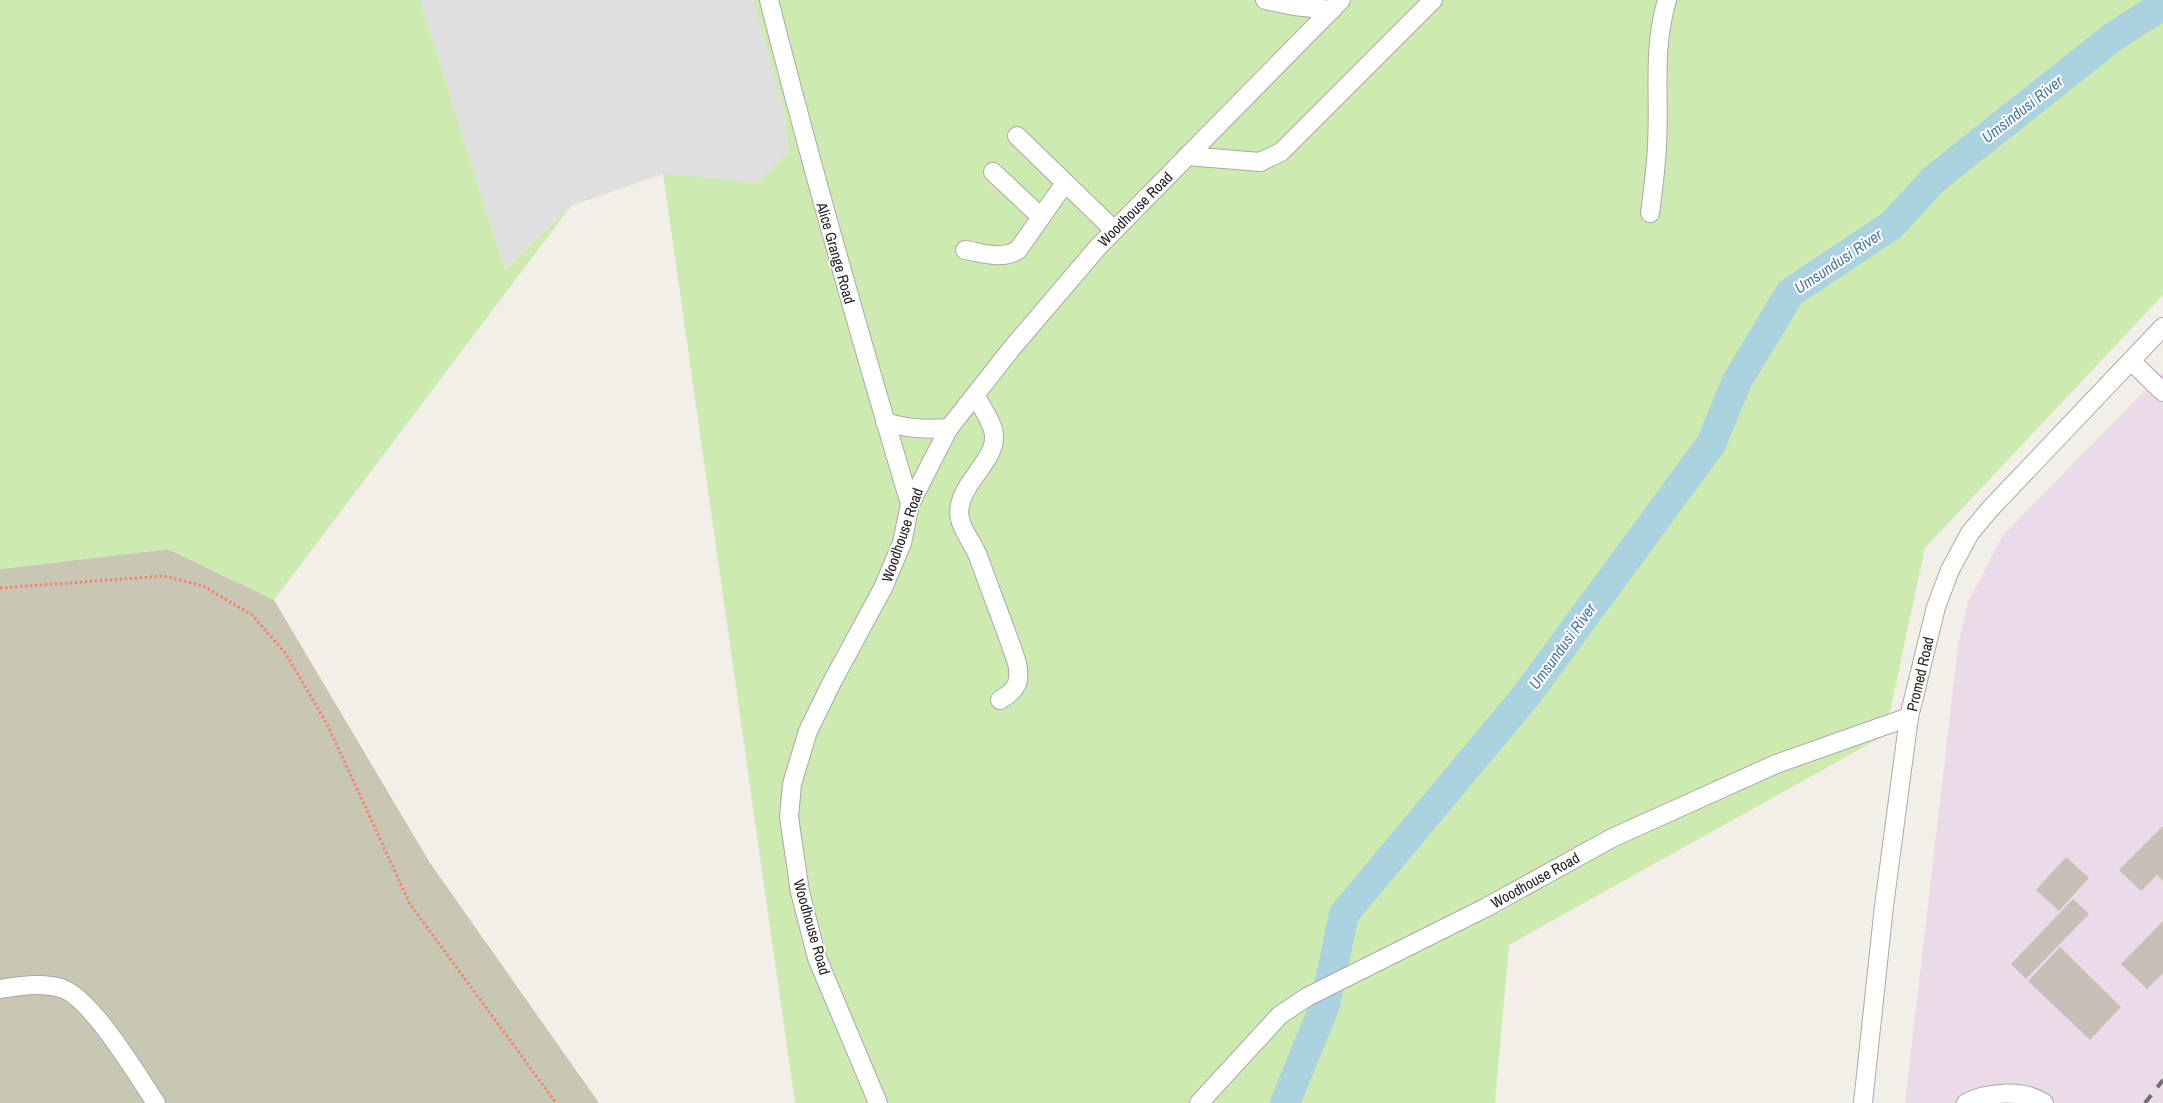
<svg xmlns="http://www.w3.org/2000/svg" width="2163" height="1103" font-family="'Archivo Narrow',sans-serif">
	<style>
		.residential { fill: #e0dfdf }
		.industrial { fill: #ebdbe8 }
		.construction { fill: #c7c7b4 }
		.grass { fill: #cdebb0 }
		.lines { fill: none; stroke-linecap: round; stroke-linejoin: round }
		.river { stroke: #aad3df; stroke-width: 30 }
		.building { fill: #c7bfb8 }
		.minor-casing { stroke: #a9a9a9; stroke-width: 20 }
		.path { stroke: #fa8072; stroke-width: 3; stroke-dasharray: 2.5 2.5; stroke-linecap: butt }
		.minor { stroke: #fff; stroke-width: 18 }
		.rail { stroke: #707070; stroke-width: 4; stroke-dasharray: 10 10; stroke-linecap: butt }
		.labels { text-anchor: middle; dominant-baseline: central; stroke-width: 4; stroke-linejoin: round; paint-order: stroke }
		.street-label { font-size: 15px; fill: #222; stroke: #fff }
		.water-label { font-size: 16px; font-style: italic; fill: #4a7aab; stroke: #fff }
	</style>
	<rect width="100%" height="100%" fill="#f2efe9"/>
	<path class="residential" d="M420,0H753L784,110L789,151L759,184L663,174L571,206L505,270Z"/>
	<path class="industrial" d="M2163,372V1103H1905L1958,646L1968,602L2003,535Z"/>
	<path class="construction" d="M168,549L274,600L430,863L599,1103H0V569Z"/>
	<g class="grass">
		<path d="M0,0H420L505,270L571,206L274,600L168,549L0,569Z"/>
		<path d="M753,0H2163V295L1925,548L1885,735L1509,945L1495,1103H795L663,174L758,183L789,151L784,110Z"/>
	</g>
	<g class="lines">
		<path class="river" d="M1285,1103L1325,1005L1344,914L1525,697L1711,444L1737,381L1790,293L1892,225L1933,180L2113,37L2163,5"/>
	</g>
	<g class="building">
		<path d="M2163,826V881L2157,875L2141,891L2119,870Z"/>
		<path d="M2066,857L2089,878L2059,911L2036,890Z"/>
		<path d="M2073,899L2089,914L2026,979L2011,964Z"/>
		<path d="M2163,921V973L2147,989L2121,964Z"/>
		<path d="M2060,947L2121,1007L2090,1040L2028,981Z"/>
	</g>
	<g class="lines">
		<g class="minor-casing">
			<g id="minor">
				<path d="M769,0C812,169 860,337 910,504"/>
				<path d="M1265,0L1294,6L1332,10"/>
				<path d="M1017,136L1114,230"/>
				<path d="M1187,156L1260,162L1281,152L1433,0"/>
				<path d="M993,172L1041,217"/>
				<path d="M1650,213C1653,191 1656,168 1657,145C1660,93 1652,51 1667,0"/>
				<path d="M965,250C983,253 1002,260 1018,250L1065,183"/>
				<path d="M2131,361L2163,392"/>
				<path d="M975,395C981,407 994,423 994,437C995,463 953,488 960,519C963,532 973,543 978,556C991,592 1005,627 1017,663C1021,682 1017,690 1000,700"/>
				<path d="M885,422C907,429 926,430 949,428"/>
				<path d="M0,989C20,986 42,982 61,988C92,998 137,1075 156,1103"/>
				<path d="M878,1103L817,958L800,892L789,817L792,784L808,731L832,682L883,588L902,543L910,504L949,428L1012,348L1098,247L1341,0"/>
				<path d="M1199,1103L1280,1015L1307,997L1485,908L1612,838L1776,764L1909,717"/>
				<path d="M1863,1103L1884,906L1909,717L1936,607L1950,570L1970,533L1990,509L2163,327"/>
				<path d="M1966,1103C1986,1092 2024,1089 2044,1103"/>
			</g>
		</g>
		<path class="path" d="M0,588L164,576L203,586L252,615L286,654L328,726L410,904L556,1103"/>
		<use href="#minor" class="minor"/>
		<path class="rail" d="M2145,1103L2163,1080"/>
	</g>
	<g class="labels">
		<g class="street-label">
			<text transform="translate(1135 209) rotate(-45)">Woodhouse Road</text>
			<text transform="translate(836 253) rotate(74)">Alice Grange Road</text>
			<text transform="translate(902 535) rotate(-71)">Woodhouse Road</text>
			<text transform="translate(1920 674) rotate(-77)">Promed Road</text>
			<text transform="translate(1535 880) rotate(-29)">Woodhouse Road</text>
			<text transform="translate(812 927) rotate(74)">Woodhouse Road</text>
		</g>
		<g class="water-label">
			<text transform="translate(2022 109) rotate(-38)">Umsindusi River</text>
			<text transform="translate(1838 261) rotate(-34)">Umsundusi River</text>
			<text transform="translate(1562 646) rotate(-54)">Umsundusi River</text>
		</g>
	</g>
</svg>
